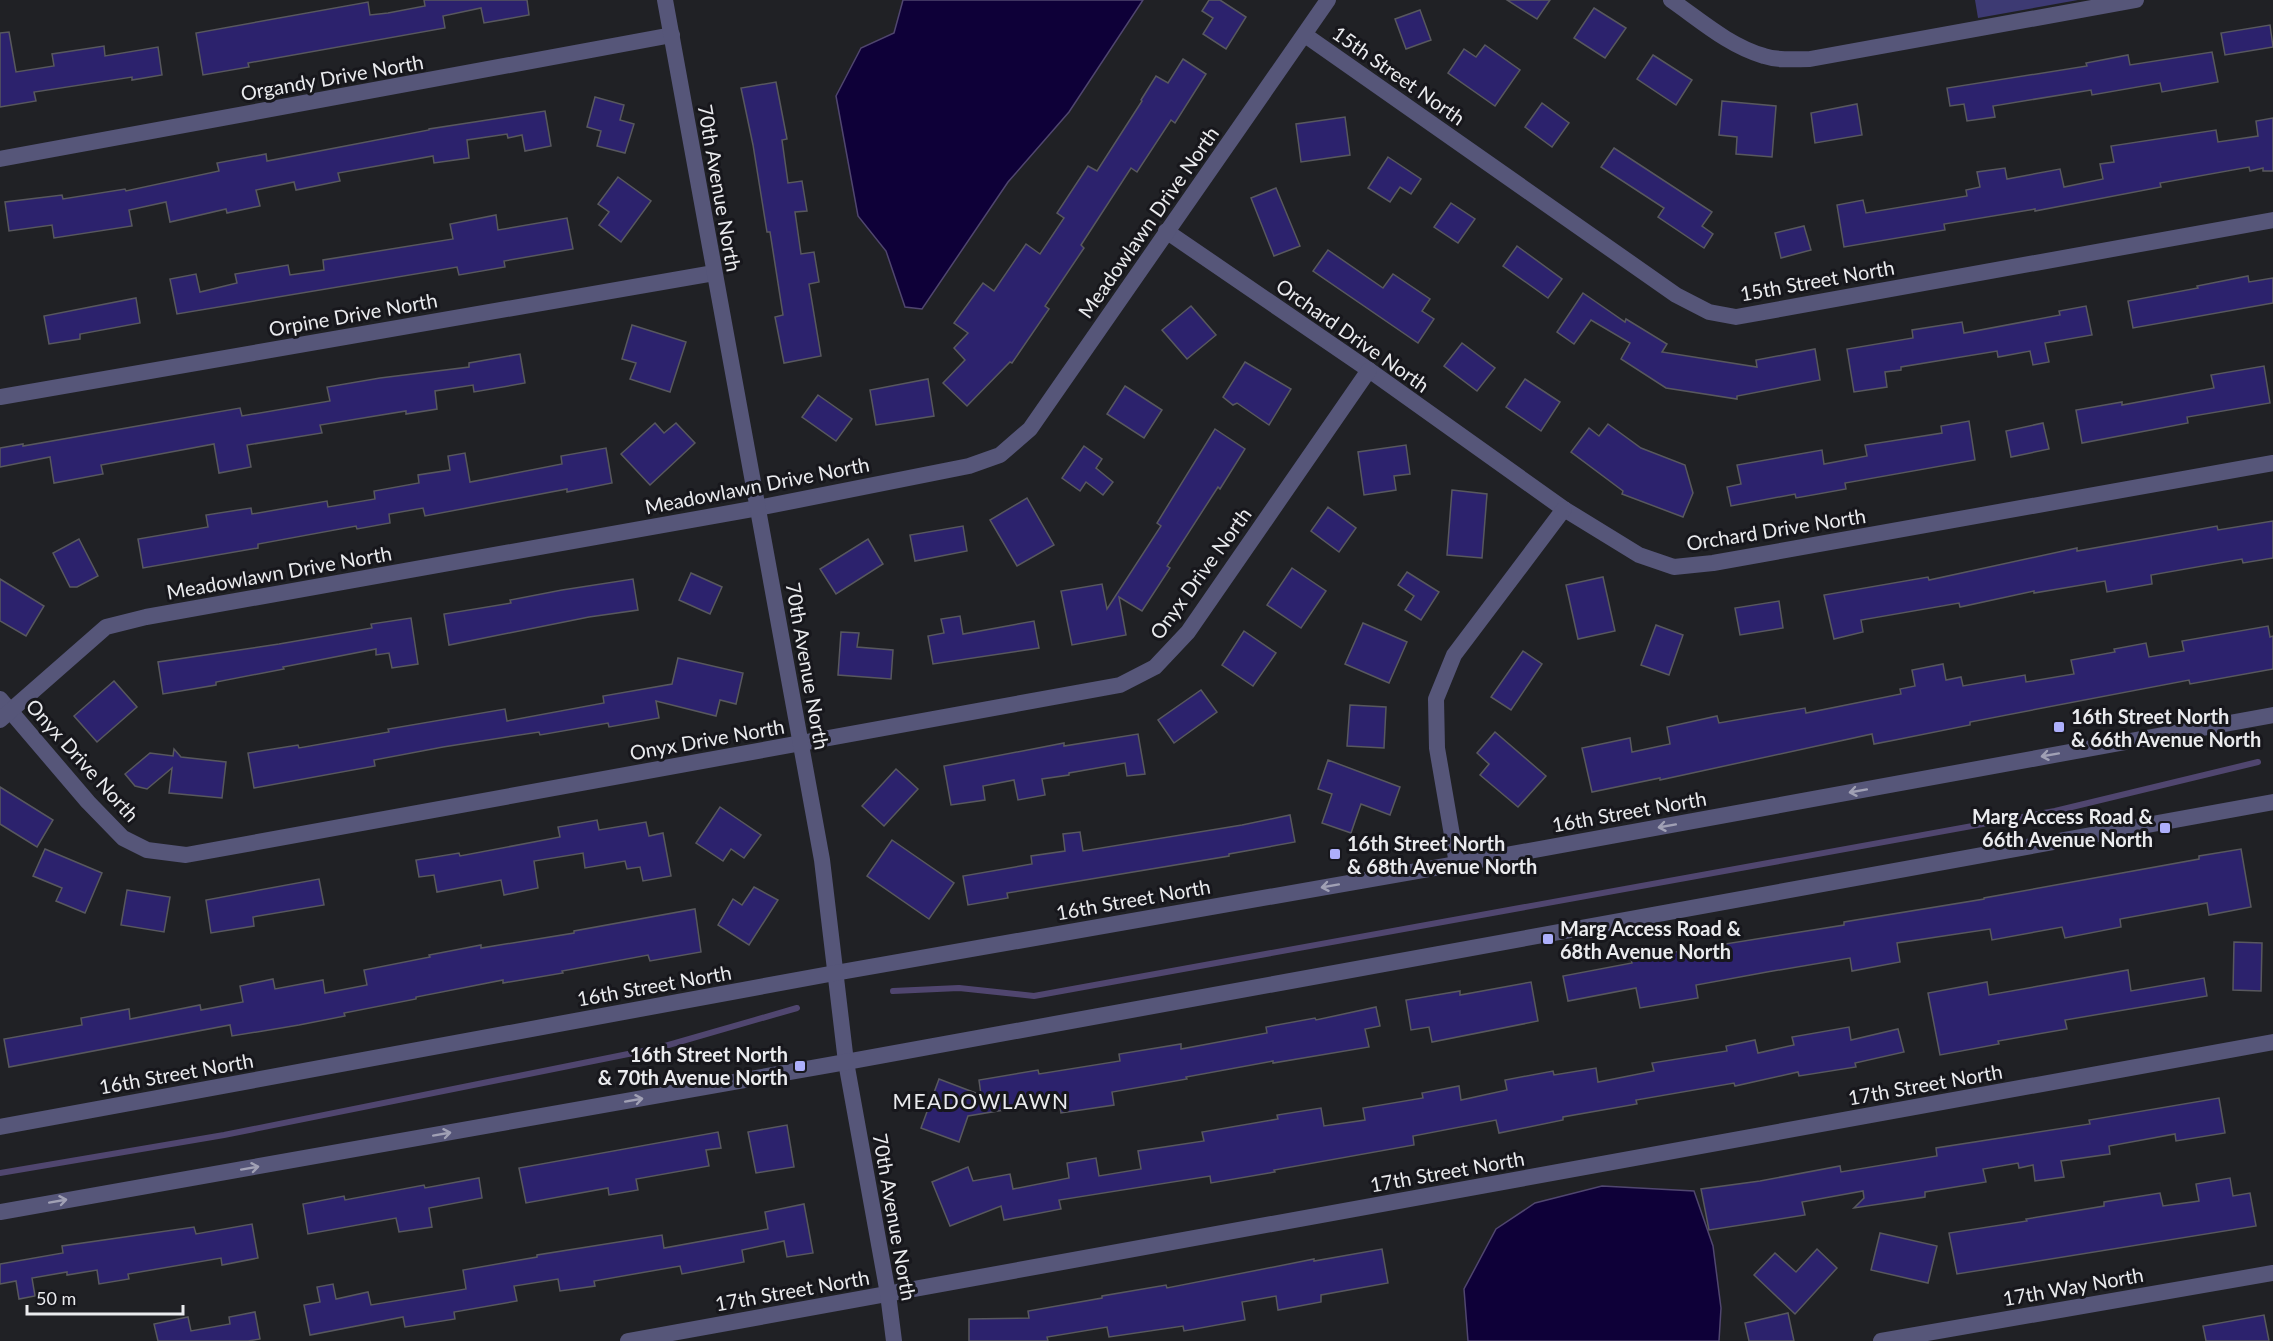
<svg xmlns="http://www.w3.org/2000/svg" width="2273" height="1341" font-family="Lato,sans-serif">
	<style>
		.green { fill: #3d3a73 }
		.water { fill: #0e0038; stroke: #50466f; stroke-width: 1.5 }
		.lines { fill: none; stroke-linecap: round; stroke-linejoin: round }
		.stream { stroke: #50466f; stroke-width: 6 }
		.building { fill: #2c226d; stroke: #58585e; stroke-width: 1.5 }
		.minor { stroke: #565679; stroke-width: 16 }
		.tertiary { stroke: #565679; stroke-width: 16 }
		.oneway { stroke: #a0a0b4 }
		.poi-dot { fill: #adaffb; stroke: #17171c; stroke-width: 2 }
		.labels { text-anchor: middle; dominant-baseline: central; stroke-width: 6; stroke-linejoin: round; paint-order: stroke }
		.street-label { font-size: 20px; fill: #eaebee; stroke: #17171c }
		.poi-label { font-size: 20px; font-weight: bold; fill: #eaebee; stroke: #17171c; text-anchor: start }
		.neighbourhood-label { font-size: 21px; letter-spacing: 1.5px; fill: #eaebee; stroke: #17171c }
	</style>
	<rect width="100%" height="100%" fill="#202125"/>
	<path class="green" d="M1975,0H2078L1978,18Z"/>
	<g class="water">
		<path d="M903,0H1143L1069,112L1008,182L922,309L905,307L886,251L858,216L836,96L861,48L894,33Z"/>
		<path d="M1602,1186L1694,1191L1713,1246L1721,1308L1719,1341H1468L1464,1289L1496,1229L1535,1203Z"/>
	</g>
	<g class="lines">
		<g class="stream">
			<path d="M893,991L959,988L1034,996L2055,811L2258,762"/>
			<path d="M0,1173L224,1135L658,1048L797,1008"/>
		</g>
	</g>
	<g class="building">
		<path d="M424,0H527L529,15L484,23L481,8L443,16L445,28L248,63L249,67L203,75L196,33L368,2L370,15L388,13L425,6Z"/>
		<path d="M1209,0H1220L1246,17L1226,49L1203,34L1213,18L1202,11Z"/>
		<path d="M1507,0H1550L1537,19Z"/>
		<path d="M1594,8L1626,28L1605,58L1574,38Z"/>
		<path d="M1420,10L1431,40L1406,49L1395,19Z"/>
		<path d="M2270,25L2273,47L2225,55L2221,33Z"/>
		<path d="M9,32L16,72L54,66L52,54L104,46L105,56L158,47L162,75L132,80V77L34,92L36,101L0,107V33Z"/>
		<path d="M1485,45L1520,70L1495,106L1448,73L1464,49L1476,57Z"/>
		<path d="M2212,52L2218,82L2162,92L2160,83L2092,95L2091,90L1993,106L1995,117L1967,121L1964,104L1950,106L1947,88L2087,66L2086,63L2128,55L2130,65Z"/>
		<path d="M1653,55L1692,80L1676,105L1637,79Z"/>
		<path d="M1183,59L1206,74L1175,123L1171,120L1137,172L1131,168L1081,245L1084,248L1045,306L1049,309L1012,363L1010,362L967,406L943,383L965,360L954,348L968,333L954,323L983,283L994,291L1026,244L1040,254L1064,218L1057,213L1088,166L1097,171L1142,101L1141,100L1156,76L1168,83Z"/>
		<path d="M776,82L787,139L782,140L788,183L802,181L807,211L795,212L801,254L814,252L819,282L809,284L821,356L784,363L775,317L783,315L770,232H767L753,145L741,88Z"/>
		<path d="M595,97L624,105L620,120L634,124L625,153L597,146L601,131L587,127Z"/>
		<path d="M1722,101L1776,106L1772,157L1736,154L1737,137L1719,135Z"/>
		<path d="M1542,103L1569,123L1552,147L1525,127Z"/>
		<path d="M1857,104L1862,135L1815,143L1811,113Z"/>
		<path d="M545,111L551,146L525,151L522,135L508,138L507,134L467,140L469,158L434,163L433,156L338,173L340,181L296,190L294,182L256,190L260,206L227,213L226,209L170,222L166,202L129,210L132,226L54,238L52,225L9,231L5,202L62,195L63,199L125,189L126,191L219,171L217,163L266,154L267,161L429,130V129Z"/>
		<path d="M1345,117L1350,155L1301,162L1296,124Z"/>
		<path d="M2273,118V171H2263V168L2250,171L2249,167L2160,183L2161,187L2035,211V209L1944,224L1945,230L1844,247L1837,205L1863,200L1866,213L1967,196L1966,190L1980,187L1977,172L2005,168L2007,179L2060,169L2064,187L2103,179L2100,164L2114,162L2111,146L2216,130L2218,142L2258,136L2256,121Z"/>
		<path d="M1614,148L1712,212L1702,226L1713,234L1704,248L1658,217L1664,208L1601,167Z"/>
		<path d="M1388,157L1421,179L1411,194L1400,187L1390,202L1368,188Z"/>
		<path d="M618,177L651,201L621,242L599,225L609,212L598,204Z"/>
		<path d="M1276,188L1300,246L1274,256L1251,198Z"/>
		<path d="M1451,203L1475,219L1458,243L1434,227Z"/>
		<path d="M496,215L498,230L567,218L573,249L504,261L505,267L459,275L457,267L177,314L170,279L196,274L200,292L237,283L235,274L288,265L290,275L324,270L323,260L453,239L450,224Z"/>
		<path d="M1804,226L1811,250L1781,258L1775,233Z"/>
		<path d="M1517,246L1562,279L1548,298L1503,266Z"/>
		<path d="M1328,250L1383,288L1393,274L1430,299L1422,311L1434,319L1418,343L1313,271Z"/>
		<path d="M2248,276L2249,282L2273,278V303L2133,328L2128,301L2198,288L2197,286Z"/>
		<path d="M1583,293L1625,322L1626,319L1667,344L1662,352L1757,367L1756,360L1815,349L1820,380L1737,396V399L1666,388L1621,359L1630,343L1591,320L1574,344L1557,332Z"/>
		<path d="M136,298L140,323L80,334V339L49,344L44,316Z"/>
		<path d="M1191,306L1216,335L1187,359L1162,330Z"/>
		<path d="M2086,306L2092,335L2045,343L2049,362L2033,365L2030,351L1998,357L1997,351L1901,367V370L1885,372L1887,387L1854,392L1847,349L1913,338L1912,330L1962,322L1964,333L2060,315L2059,311Z"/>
		<path d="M632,325L686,342L670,392L630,379L636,363L622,359Z"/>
		<path d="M1462,343L1495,368L1477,391L1444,366Z"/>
		<path d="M520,354L525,383L474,392L473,385L435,391L437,409L406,414V411L320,425L322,433L247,445L251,467L219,473L214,444L101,465L103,474L54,483L50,457L0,467V448L23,444V446L240,408L242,416L330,401L327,387L380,378L469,367V363Z"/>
		<path d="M1245,362L1291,389L1269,425L1237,403L1233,405L1223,397Z"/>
		<path d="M2264,366L2270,403L2187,417L2188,423L2082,443L2076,410L2122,402V405L2214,388L2211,375Z"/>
		<path d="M928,379L934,416L876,425L870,390Z"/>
		<path d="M1525,379L1560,402L1541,431L1506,407Z"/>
		<path d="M1125,386L1162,410L1144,438L1107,414Z"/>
		<path d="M818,395L852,419L836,441L802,417Z"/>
		<path d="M1969,421L1975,460L1845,483L1846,489L1796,498L1795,494L1731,506L1727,487L1741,484L1737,465L1822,450L1824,464L1867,456L1865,445L1942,433L1941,426Z"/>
		<path d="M655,423L664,433L676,423L695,443L650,485L621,454Z"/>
		<path d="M2043,423L2049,449L2011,457L2006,431Z"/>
		<path d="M1608,424L1641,448L1685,465L1693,493L1683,517L1622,494L1623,491L1571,452L1589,428L1599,436Z"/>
		<path d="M1215,429L1245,449L1220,489L1218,487L1167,566L1170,568L1142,611L1119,597L1126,635L1072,645L1061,591L1102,584L1107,609L1161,526L1157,523Z"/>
		<path d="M1406,445L1410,474L1394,476L1396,490L1364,495L1358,452Z"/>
		<path d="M1084,446L1102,459L1096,468L1113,482L1103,495L1086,482L1080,491L1062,478Z"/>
		<path d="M606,448L612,483L567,492V489L425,516L423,508L389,514L390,523L357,529L356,526L258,544V548L143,568L138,539L208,527L206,515L251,508L252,514L327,501L328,507L375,499L374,491L419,483L418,475L450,470L448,456L465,453L470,482L562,464L561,456Z"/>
		<path d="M1452,490L1487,494L1482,558L1447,555Z"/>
		<path d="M1027,498L1054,545L1017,566L990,520Z"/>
		<path d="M1328,507L1356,528L1339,552L1311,531Z"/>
		<path d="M2273,521V558L2243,563L2242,559L2151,575L2152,584L2107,592L2105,581L2034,593V591L1960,607L1959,603L1861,620L1863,632L1834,639L1824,595L1928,577L1929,580L2077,548V551L2217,526L2218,530Z"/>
		<path d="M963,526L967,551L915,561L910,535Z"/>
		<path d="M79,539L98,576L77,587H70L53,553Z"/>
		<path d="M868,539L883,564L836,594L820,569Z"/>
		<path d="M1292,568L1326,591L1301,628L1267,605Z"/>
		<path d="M1407,572L1439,592L1421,620L1405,610L1414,596L1398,585Z"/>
		<path d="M691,573L722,587L710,614L679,600Z"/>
		<path d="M1603,577L1615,631L1578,639L1566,585Z"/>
		<path d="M0,579L44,606L26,636L0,621Z"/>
		<path d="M633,579L638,610L589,617L449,645L444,614L511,603L510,600L562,590Z"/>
		<path d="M1779,601L1783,628L1740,635L1735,608Z"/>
		<path d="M960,616L963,634L1034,621L1039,648L933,664L928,636L944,633L941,619Z"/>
		<path d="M411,618L418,664L392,668L389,653L376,655V649L283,667L284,669L216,682V685L163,694L158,662L279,644L372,628L371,624Z"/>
		<path d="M1363,623L1407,642L1389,683L1345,664Z"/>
		<path d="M1656,625L1683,635L1669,675L1641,665Z"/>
		<path d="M2268,626L2270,637L2273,636V669L2190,684L2189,680L1970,722V725L1895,740L1874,744L1872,734L1660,780V778L1592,792L1582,748L1630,738L1632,752L1670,744L1667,727L1717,716L1719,723L1805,708L1806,713L1901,694L1900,689L1915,686L1912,670L1943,664L1946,680L1961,677L1963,686L2025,675L2026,682L2074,674L2071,660L2115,652L2114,649L2146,643L2149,657L2184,651L2182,641Z"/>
		<path d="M1244,631L1276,653L1253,686L1222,665Z"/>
		<path d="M841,632L859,633L857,647L893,650L891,679L838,675Z"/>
		<path d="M1523,651L1542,664L1511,710L1491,697Z"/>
		<path d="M678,658L743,673L736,704L720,700L716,716L656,701L659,718L609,727L608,723L540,735L539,732L443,747L374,760L375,766L254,788L248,753L298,745L299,748L389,732L388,729L505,709L507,721L604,703L603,696L672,684Z"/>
		<path d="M114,681L137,707L97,742L74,716Z"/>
		<path d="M1201,690L1217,712L1174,743L1158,720Z"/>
		<path d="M1350,705L1386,707L1384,748L1347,746Z"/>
		<path d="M1495,732L1546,776L1518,807L1480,775L1489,764L1477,753Z"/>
		<path d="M1138,734L1145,774L1127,776L1125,763L1069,773V775L1042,779L1045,795L1018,800L1014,780L983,786L985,800L951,805L944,766L1064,743V746Z"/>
		<path d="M174,749L181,757L226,762L222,798L169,793L172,768L147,789L135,786L125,774L150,753L173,756Z"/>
		<path d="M1328,760L1400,787L1390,815L1361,804L1351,833L1322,823L1332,794L1318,789Z"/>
		<path d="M896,769L918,789L884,826L862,806Z"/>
		<path d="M0,787L53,820L37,847L0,824Z"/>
		<path d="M720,807L761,835L744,858L731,849L723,861L696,843Z"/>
		<path d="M1290,815L1295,842L1229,854V856L1007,893L1008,898L968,905L963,876L1032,864L1031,856L1065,851L1063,834L1080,832L1083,851L1242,825Z"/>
		<path d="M597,820L599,830L646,822L649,836L663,833L671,876L643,881L640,867L627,869L625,861L585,868L583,853L534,861L538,888L504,895L501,880L437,892L434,875L419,877L416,860L459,853L460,856L560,837L558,827Z"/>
		<path d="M892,840L954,883L929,919L867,876Z"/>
		<path d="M45,849L102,873L85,913L56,901L62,888L33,876Z"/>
		<path d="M2241,849L2251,907L2209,915L2207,903L2120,919L2121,927L2065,938L2062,927L1992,940L1990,929L1897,943L1900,962L1852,971L1850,958L1767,972L1696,985L1698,998L1640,1008L1636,988L1568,1001L1563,976L1632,963L1631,959L1844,925V922L1984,899V898L2199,859V856Z"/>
		<path d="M319,879L324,905L253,917L254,926L211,933L206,900Z"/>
		<path d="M754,887L778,900L749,945L718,925L733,899L742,905Z"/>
		<path d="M127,890L170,897L164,932L121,925Z"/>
		<path d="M695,909L701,952L650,961L648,955L562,971L563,973L503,983V980L416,997V999L344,1013L345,1016L299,1025L232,1036L230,1025L9,1067L4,1039L82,1025L81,1018L129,1009L130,1019L200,1005L201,1010L243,1002L240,986L273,979L275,989L323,980L325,993L367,985L364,970L430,957L429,955L481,945V948L574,933V931Z"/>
		<path d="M2234,942L2262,943L2261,991L2233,990Z"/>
		<path d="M2128,970L2131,991L2204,978L2207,996L2065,1020L2067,1029L1998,1041L1999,1044L1940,1055L1928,993L1987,982L1989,995Z"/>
		<path d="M1531,982L1538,1021L1432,1042L1429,1027L1411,1030L1406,1000L1460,991V995Z"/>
		<path d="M1376,1007L1380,1026L1365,1029L1369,1047L1273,1063V1061L1186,1077L1187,1079L1112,1092L1114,1105L1061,1113L1059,1101L968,1116L959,1142L921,1128L939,1079L981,1095L979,1080L1038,1070L1039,1074L1120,1061L1119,1054L1181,1044V1049L1267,1033L1266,1027L1315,1018L1316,1020Z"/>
		<path d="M1849,1027L1851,1040L1898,1029L1904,1052L1855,1063L1856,1067L1799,1076L1798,1072L1735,1086L1734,1083L1636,1100L1637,1104L1563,1117V1120L1499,1133L1496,1120L1413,1136L1414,1145L1274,1170L1275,1172L1211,1183L1210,1176L1059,1200L1061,1209L1004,1220L1001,1206L950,1226L932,1182L968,1167L973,1181L1010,1174L1013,1189L1069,1178L1067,1163L1096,1158L1099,1176L1141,1169L1138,1151L1204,1141L1202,1132L1278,1119L1277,1115L1321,1108L1324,1126L1365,1120L1363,1108L1423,1098L1422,1093L1459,1086L1461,1100L1507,1090L1505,1080L1553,1071L1554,1075L1596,1068L1598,1082L1654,1071L1652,1063L1727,1051L1726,1046L1755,1040L1758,1053L1794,1045L1792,1037Z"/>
		<path d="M2219,1098L2225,1133L2176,1141L2175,1134L2109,1146L2110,1154L2061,1161L2064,1177L2035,1181L2033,1165L2019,1168L2018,1163L1983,1169L1986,1182L1925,1192V1197L1854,1208L1864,1198L1863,1191L1802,1202L1805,1215L1709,1230L1701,1189L1760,1181L1840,1166L1841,1172L1937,1156L1936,1148L2090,1124L2089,1120Z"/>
		<path d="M787,1125L794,1167L756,1173L748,1132Z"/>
		<path d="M718,1132L721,1148L706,1150L709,1166L636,1179L638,1190L609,1195L608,1188L526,1203L519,1168Z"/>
		<path d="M479,1178L482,1198L429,1208L432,1227L399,1232L396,1218L308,1234L303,1204L344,1196L345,1200L424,1185L425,1188Z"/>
		<path d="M2230,1178L2233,1196L2250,1193L2256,1226L1957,1274L1949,1233L2027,1221L2026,1219L2104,1206V1202L2160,1193L2163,1206L2199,1201L2196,1184Z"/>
		<path d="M804,1204L813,1253L787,1257L784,1241L742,1250L744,1262L682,1274L680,1266L594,1281L595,1286L560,1291L558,1279L514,1286L517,1301L454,1312L455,1319L405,1327L403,1317L310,1335L304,1305L320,1302L317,1287L333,1284L336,1299L368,1292L371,1305L466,1289L463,1270L537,1257V1255L662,1235L664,1248L768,1229L765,1212Z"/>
		<path d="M252,1224L258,1258L222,1265L221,1258L128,1274L129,1279L99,1284L97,1270L67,1275V1272L32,1278L35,1296L19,1299L16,1281L0,1284V1264L63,1253L62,1246L194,1227L196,1234Z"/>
		<path d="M1880,1233L1937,1246L1928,1283L1871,1270Z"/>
		<path d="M1382,1249L1388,1283L1321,1295V1302L1278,1310L1276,1296L1242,1302L1245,1320L1184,1331L1183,1326L1109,1337L1107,1327L1047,1337L1048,1341H969V1319L1029,1318L1028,1311L1102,1298V1296L1166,1285L1167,1288L1314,1259V1261Z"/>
		<path d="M1817,1249L1837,1268L1795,1314L1754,1275L1775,1253L1796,1272Z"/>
		<path d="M255,1312L260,1339L248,1341H158L154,1324L188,1317L191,1331L230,1324L229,1317Z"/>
		<path d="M1788,1313L1794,1341H1749L1745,1323Z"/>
		<path d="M2264,1315L2269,1341H2206L2203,1326Z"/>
	</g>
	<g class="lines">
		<g class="minor">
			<path d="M1671,0C1700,20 1729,46 1764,56C1779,61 1795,59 1810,59L2136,0"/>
			<path d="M1305,35L1676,295L1709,312L1736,317L2273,220"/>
			<path d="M0,159L672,35"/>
			<path d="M1166,231L1369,370L1564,509L1639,555L1674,567L1713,563L2273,463"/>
			<path d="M0,397L714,273"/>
			<path d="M0,699L88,802L123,838L147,850L186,855L1120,685L1155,667L1188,632L1369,370"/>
			<path d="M0,720L106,627L146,617L758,508L969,466L1000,455L1030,429L1328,0"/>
			<path d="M1457,864L1437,748L1436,699L1454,655L1564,509"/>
			<path d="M628,1341L2273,1042"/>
			<path d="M1881,1341L2273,1273"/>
		</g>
		<g class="tertiary">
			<path d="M665,0L822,860L846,1062L888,1294L894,1341"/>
			<path d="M0,1127L835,973L1457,864L2273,715"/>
			<path d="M0,1212L846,1062L2273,802"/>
		</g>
	</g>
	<defs><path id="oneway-shaft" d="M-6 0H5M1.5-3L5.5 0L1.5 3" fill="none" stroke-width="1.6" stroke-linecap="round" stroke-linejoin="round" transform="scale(1.5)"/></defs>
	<g class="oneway">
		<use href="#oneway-shaft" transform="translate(2050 755) rotate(170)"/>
		<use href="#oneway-shaft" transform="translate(1858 791) rotate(170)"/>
		<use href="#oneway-shaft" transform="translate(1667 826) rotate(170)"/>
		<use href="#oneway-shaft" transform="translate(1330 886) rotate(170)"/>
		<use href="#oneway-shaft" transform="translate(634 1100) rotate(-10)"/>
		<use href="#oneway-shaft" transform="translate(442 1134) rotate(-10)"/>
		<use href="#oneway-shaft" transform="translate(250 1168) rotate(-10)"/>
		<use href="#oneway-shaft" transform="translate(58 1201) rotate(-10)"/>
	</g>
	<g class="poi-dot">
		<rect x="2053" y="721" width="12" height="12" rx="3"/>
		<rect x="2159" y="822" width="12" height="12" rx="3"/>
		<rect x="1329" y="848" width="12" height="12" rx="3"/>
		<rect x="1542" y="933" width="12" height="12" rx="3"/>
		<rect x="794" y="1060" width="12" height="12" rx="3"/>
	</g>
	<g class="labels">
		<g class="street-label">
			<text transform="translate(1399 75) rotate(35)">15th Street North</text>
			<text transform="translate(332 77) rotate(-10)">Organdy Drive North</text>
			<text transform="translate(720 188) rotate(80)">70th Avenue North</text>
			<text transform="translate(1148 222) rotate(-55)">Meadowlawn Drive North</text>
			<text transform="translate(1817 280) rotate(-10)">15th Street North</text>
			<text transform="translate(353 314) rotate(-10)">Orpine Drive North</text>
			<text transform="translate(1353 335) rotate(35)">Orchard Drive North</text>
			<text transform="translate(757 485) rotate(-11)">Meadowlawn Drive North</text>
			<text transform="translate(1776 529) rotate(-9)">Orchard Drive North</text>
			<text transform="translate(279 572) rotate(-10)">Meadowlawn Drive North</text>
			<text transform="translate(1200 573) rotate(-54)">Onyx Drive North</text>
			<text transform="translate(808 666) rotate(80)">70th Avenue North</text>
			<text transform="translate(707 739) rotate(-10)">Onyx Drive North</text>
			<text transform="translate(83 760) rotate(48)">Onyx Drive North</text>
			<text transform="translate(1629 811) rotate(-10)">16th Street North</text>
			<text transform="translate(1133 899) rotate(-10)">16th Street North</text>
			<text transform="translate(654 985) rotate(-10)">16th Street North</text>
			<text transform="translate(176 1073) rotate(-10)">16th Street North</text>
			<text transform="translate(1925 1084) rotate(-10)">17th Street North</text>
			<text transform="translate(1447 1171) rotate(-10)">17th Street North</text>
			<text transform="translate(895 1217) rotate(80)">70th Avenue North</text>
			<text transform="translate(2073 1286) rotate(-10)">17th Way North</text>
			<text transform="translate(792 1290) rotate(-10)">17th Street North</text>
		</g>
		<g class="poi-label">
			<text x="2071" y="716">16th Street North<tspan x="2071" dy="23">&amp; 66th Avenue North</tspan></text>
			<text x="2153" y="816" text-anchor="end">Marg Access Road &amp;<tspan x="2153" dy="23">66th Avenue North</tspan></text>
			<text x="1347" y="843">16th Street North<tspan x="1347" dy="23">&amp; 68th Avenue North</tspan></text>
			<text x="1560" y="928">Marg Access Road &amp;<tspan x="1560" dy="23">68th Avenue North</tspan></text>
			<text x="788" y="1054" text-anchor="end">16th Street North<tspan x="788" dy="23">&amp; 70th Avenue North</tspan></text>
		</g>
		<g class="neighbourhood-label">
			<text x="981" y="1100">MEADOWLAWN</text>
		</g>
	</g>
	<path d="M27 1305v9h156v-9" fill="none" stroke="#eaebee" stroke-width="3"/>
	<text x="36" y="1305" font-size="18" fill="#eaebee" stroke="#17171c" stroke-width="4.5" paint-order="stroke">50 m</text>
</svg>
